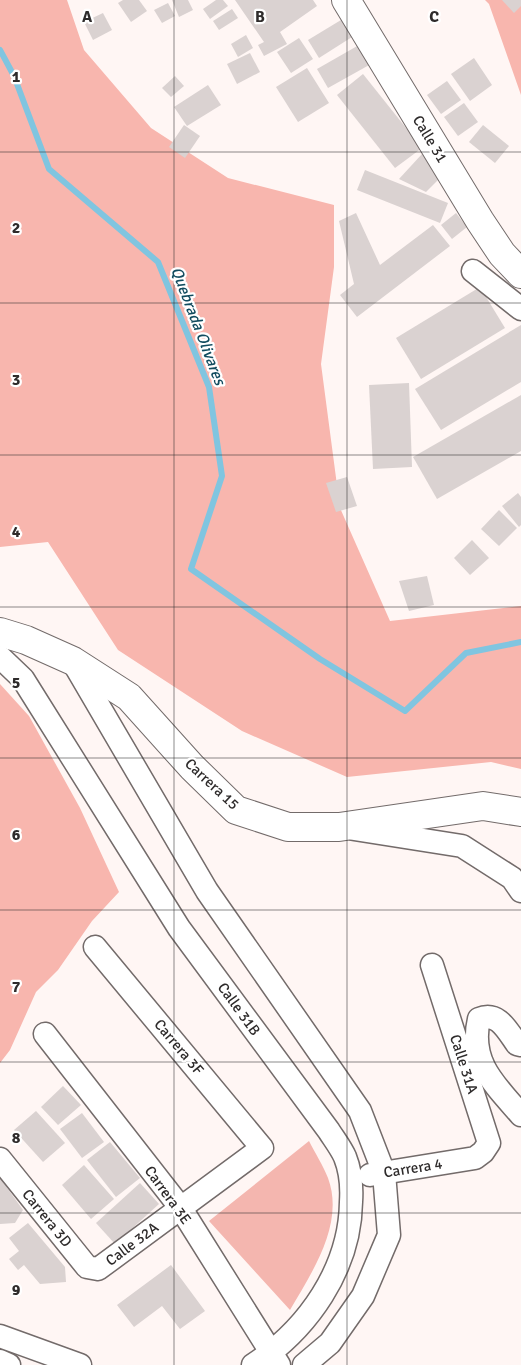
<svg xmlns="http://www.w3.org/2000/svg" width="521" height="1365" font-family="Signika,sans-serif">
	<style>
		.green { fill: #f4b6af }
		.forest { fill: #f8b6ae }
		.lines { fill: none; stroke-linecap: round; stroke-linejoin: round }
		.stream { stroke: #80c5e0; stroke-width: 6 }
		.building { fill: #dad2d1 }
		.minor-casing { stroke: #736b6a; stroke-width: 25 }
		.tertiary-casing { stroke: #736b6a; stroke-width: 30 }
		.secondary-casing { stroke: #736b6a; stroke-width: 30 }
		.minor { stroke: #fff; stroke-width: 22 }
		.tertiary { stroke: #fff; stroke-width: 28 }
		.secondary { stroke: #fff; stroke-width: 28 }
		.grid { fill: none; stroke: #2e2b2b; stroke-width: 1; stroke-opacity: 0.55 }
		.labels { text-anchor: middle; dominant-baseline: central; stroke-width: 4.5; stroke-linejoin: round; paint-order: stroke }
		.street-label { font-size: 15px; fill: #2e2b2b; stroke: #fff }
		.water-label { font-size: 16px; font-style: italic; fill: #124c5f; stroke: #fff }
		.grid-label { font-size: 16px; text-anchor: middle; font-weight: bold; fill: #2e2b2b; stroke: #fff; stroke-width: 4.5; stroke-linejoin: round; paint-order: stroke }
	</style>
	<rect width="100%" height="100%" fill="#fff6f4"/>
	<path class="green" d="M309,1141C315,1153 323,1165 328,1178C345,1224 312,1272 290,1310L209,1221Z"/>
	<g class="forest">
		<path d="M0,0H67L84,50L151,128L228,178L334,205V267L321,364L340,508L390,621L521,606V769L491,762L347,777L242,731L118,650L48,542L0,547Z"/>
		<path d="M485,0H521V95L489,4Z"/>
		<path d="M0,684L29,716L80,808L119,892L92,921L58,970L36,992L10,1050L0,1063Z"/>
	</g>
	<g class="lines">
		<path class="stream" d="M0,50L14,76L49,169L158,262L209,387L222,476L191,569L320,659L405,711L466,653L521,642"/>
	</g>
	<g class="building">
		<path d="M123,0H139L147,11L131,22L118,3Z"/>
		<path d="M172,0H188L193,10L179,17Z"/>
		<path d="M216,0H223L228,6L210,19L203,9Z"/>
		<path d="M235,0H313L317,6L280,32L287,44L264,56L258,45L264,42Z"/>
		<path d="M502,0H521V6L514,13Z"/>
		<path d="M168,3L175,16L162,23L154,10Z"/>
		<path d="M232,9L238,18L219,30L213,21Z"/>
		<path d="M103,13L112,30L93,40L84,22Z"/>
		<path d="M341,20L352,37L319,58L308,40Z"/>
		<path d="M246,35L253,48L238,57L231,44Z"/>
		<path d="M299,38L313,59L291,73L277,52Z"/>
		<path d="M359,45L371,64L328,88L317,69Z"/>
		<path d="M250,53L260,72L237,84L227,64Z"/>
		<path d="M474,58L492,85L470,101L451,74Z"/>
		<path d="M307,68L329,103L298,122L276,87Z"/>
		<path d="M363,74L422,148L395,168L337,95Z"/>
		<path d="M175,76L184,86L171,97L162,88Z"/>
		<path d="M447,81L461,100L441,114L427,95Z"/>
		<path d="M208,85L221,105L187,126L174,107Z"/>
		<path d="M464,103L478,122L458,136L444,117Z"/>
		<path d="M184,125L200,136L185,158L169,147Z"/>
		<path d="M483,125L509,146L495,163L469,142Z"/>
		<path d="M422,154L444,174L426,192L399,179Z"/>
		<path d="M365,170L448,203L440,223L357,190Z"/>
		<path d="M356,213L380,265L433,225L450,246L357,317L340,295L354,284L339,221Z"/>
		<path d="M456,213L467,227L452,239L441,225Z"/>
		<path d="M480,287L505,328L421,379L396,338Z"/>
		<path d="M521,325V382L441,430L415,389Z"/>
		<path d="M409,383L412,467L373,469L369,385Z"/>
		<path d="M521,395V451L437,499L413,457Z"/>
		<path d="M347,477L357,506L336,512L326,483Z"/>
		<path d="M518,493L521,497V525L519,527L502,506Z"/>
		<path d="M499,510L517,528L499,546L481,529Z"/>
		<path d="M472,540L489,558L470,575L454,558Z"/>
		<path d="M427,576L434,605L409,611L399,581Z"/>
		<path d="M63,1086L81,1105L58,1125L41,1107Z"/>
		<path d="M36,1111L65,1143L43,1162L14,1130Z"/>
		<path d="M82,1113L104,1142L82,1158L60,1129Z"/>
		<path d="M110,1142L140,1178L116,1197L87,1160Z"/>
		<path d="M84,1165L114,1199L91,1219L62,1185Z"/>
		<path d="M0,1178L23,1210L15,1223L0,1224Z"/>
		<path d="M140,1183L159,1204L115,1244L96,1223Z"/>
		<path d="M28,1223L65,1267L66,1282L40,1284L24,1265L18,1270L9,1259L19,1251L9,1238Z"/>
		<path d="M171,1265L205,1311L180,1329L162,1306L134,1327L117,1305Z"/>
	</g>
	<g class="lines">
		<g class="minor-casing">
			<g id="minor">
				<path d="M473,271L521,309"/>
				<path d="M0,657L23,679L179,928L329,1131C334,1139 341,1148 345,1157C351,1172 352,1187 351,1202C350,1269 308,1329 253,1365"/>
				<path d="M73,662L207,891L360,1111L384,1173L389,1235L363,1296L330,1343L304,1365"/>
				<path d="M354,829L462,846L512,878L521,891"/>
				<path d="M45,1034L180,1207L279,1365"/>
				<path d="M521,1045L517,1044C507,1030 498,1011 479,1019C469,1062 495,1085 521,1115"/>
				<path d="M0,1159L87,1267L98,1269L262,1148L95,947"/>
				<path d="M370,1175L475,1158L483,1152L489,1143L432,965"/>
				<path d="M0,1336L80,1365"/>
				<path d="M0,1361L9,1365"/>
			</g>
		</g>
		<g class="tertiary-casing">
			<path id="tertiary" d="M346,0L480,221L502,254L521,274"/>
		</g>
		<g class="secondary-casing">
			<path id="secondary" d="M0,632L26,640L73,661L129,697L192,767L236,810L288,827H339L483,806L521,812"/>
		</g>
		<use href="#minor" class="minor"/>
		<use href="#tertiary" class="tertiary"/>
		<use href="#secondary" class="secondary"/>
	</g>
	<path class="grid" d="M174,0V1365M347,0V1365M0,152H521M0,303H521M0,455H521M0,607H521M0,758H521M0,910H521M0,1062H521M0,1213H521"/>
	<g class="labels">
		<g class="street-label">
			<text transform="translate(430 139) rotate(59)">Calle 31</text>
			<text transform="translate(212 784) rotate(43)">Carrera 15</text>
			<text transform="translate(239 1009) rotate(54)">Calle 31B</text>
			<text transform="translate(179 1047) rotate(50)">Carrera 3F</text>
			<text transform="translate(464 1064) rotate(72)">Calle 31A</text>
			<text transform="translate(413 1168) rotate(-9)">Carrera 4</text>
			<text transform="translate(168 1195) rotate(54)">Carrera 3E</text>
			<text transform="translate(47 1218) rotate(51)">Carrera 3D</text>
			<text transform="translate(132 1244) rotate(-37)">Calle 32A</text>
		</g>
		<g class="water-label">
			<text transform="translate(198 326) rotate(69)">Quebrada Olivares</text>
		</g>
	</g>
	<g class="grid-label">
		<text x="87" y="22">A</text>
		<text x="260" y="22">B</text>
		<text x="434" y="22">C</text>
		<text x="16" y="82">1</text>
		<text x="16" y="233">2</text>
		<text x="16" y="385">3</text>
		<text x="16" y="537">4</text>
		<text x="16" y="688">5</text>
		<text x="16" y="840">6</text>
		<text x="16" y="992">7</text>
		<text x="16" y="1143">8</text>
		<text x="16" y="1295">9</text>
	</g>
</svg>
